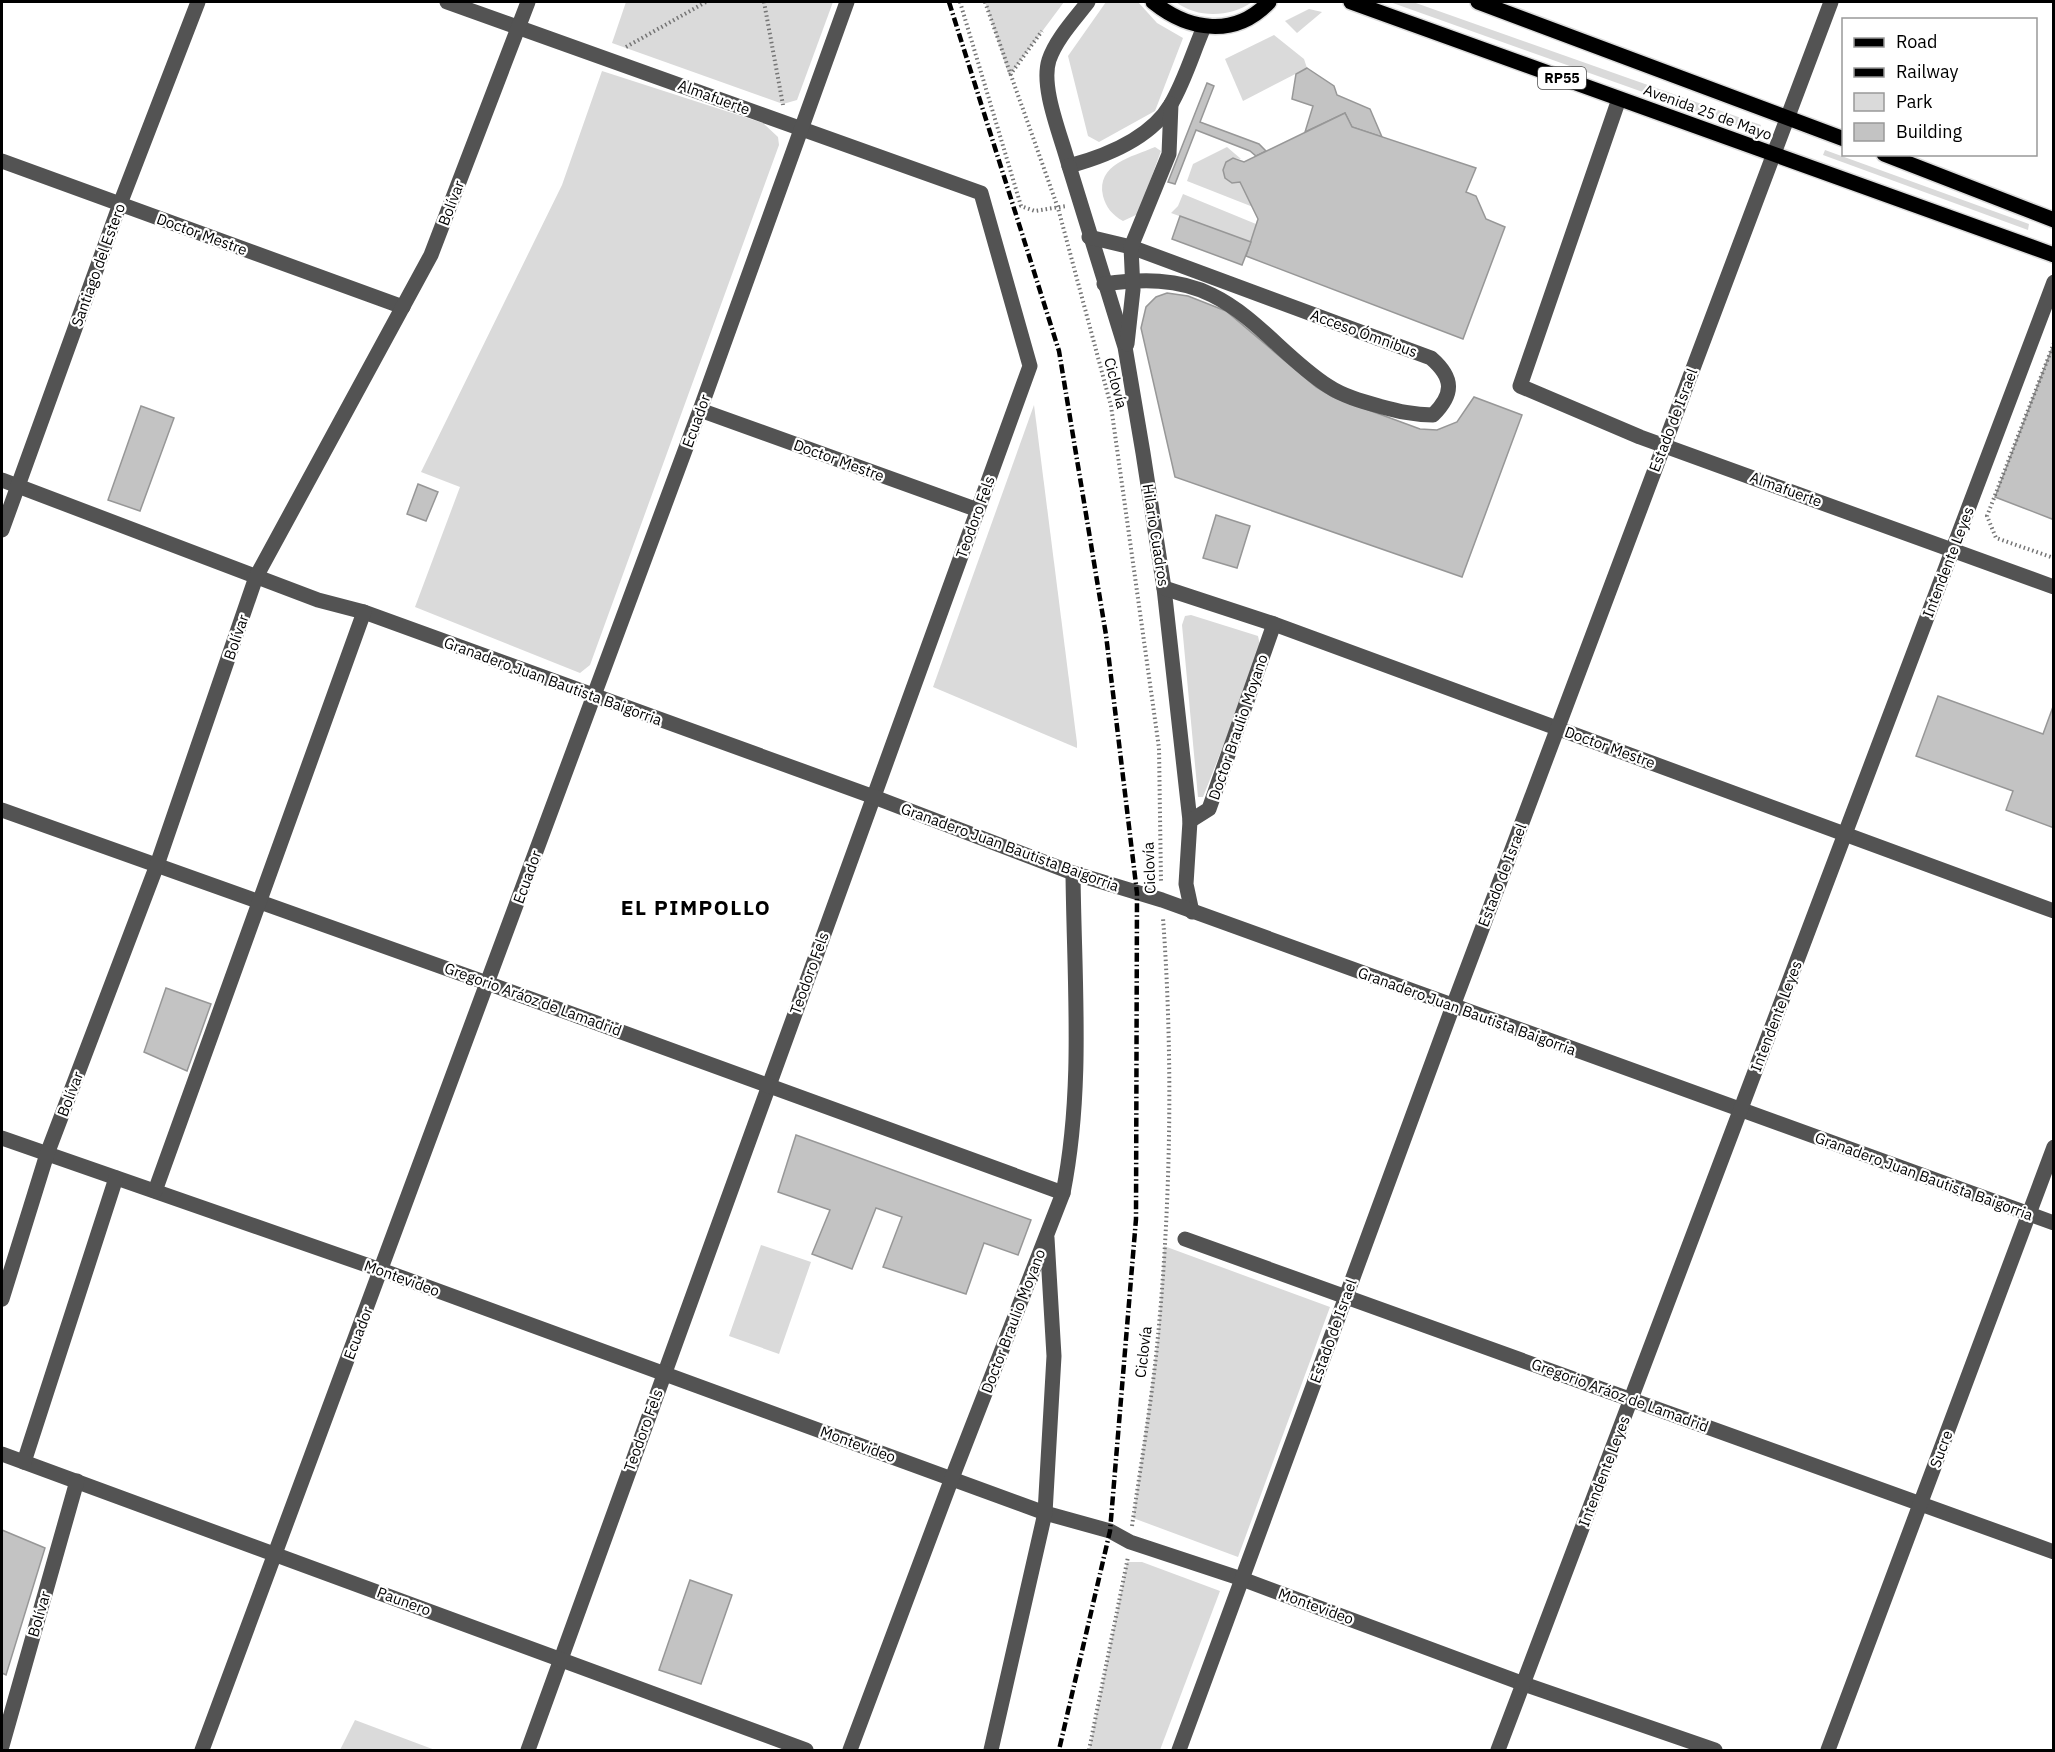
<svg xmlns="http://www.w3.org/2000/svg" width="2055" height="1752" font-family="'IBM Plex Sans',sans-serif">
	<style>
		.green { fill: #dadada }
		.building { fill: #c3c3c3; stroke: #979797; stroke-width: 1.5 }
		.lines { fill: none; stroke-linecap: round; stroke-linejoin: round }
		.major-casing { stroke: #dbdbdb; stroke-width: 18 }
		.path { stroke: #757575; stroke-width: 4; stroke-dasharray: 1.5 3; stroke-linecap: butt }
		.minor { stroke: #535353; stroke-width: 15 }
		.major { stroke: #000; stroke-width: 15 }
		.rail { stroke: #000; stroke-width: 4.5; stroke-dasharray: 9 3 1.5 3; stroke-linecap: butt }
		.labels { text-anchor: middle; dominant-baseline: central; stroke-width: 4.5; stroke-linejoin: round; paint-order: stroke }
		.shield { fill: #fff; stroke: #4c4c4c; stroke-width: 1.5 }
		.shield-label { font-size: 14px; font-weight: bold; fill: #000 }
		.street-label { font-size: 15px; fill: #000; stroke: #fff }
		.district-label { font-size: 21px; font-weight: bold; letter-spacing: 1.5px; fill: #000; stroke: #fff }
	</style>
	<rect width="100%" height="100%" fill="#fff"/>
	<g class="green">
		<path d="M626,2H833L797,100L783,104L612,43Z"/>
		<path d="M985,2H1064L1009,76Z"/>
		<path d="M1106,2H1138L1157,23L1183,38L1155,111L1099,142L1088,136L1068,56Z"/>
		<path d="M1176,2H1252C1231,17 1198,19 1176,2Z"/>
		<path d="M1390,2H1413L1761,125L1758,133Z"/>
		<path d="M1309,9L1322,12L1297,33L1285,21Z"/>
		<path d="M1274,35L1304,59L1307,68L1243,101L1225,59Z"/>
		<path d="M602,71L763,123L778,137L779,145L590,665L580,673L415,607L460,487L421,472L562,185Z"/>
		<path d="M1155,147L1161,151L1138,214L1123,221C1112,215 1106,207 1103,196C1096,164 1132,157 1155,147Z"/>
		<path d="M1227,147L1241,159L1233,158L1226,162L1223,170L1225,178L1232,183L1240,182L1253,207L1187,181L1193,164Z"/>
		<path d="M1825,150L2029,224L2028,230L1823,155Z"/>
		<path d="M1183,194L1256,224L1251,242L1171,213L1178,206Z"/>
		<path d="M1034,405L1077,743V748L933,687Z"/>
		<path d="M1191,615L1258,636L1261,650L1203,797H1198L1182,625L1185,616Z"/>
		<path d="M761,1245L811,1262L779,1354L729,1336Z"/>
		<path d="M1164,1246L1330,1307L1238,1557L1133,1518L1158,1337Z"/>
		<path d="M1127,1562H1142L1220,1591L1160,1750H1089Z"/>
		<path d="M355,1720L435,1750H340Z"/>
	</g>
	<g class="building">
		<path d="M1307,68L1334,86L1337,95L1370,109L1382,137L1352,127L1345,113L1305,132L1313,106L1292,99L1296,74Z"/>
		<path d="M1207,83L1214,86L1200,122L1259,144L1266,151L1256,156L1250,151L1196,130L1175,184L1168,182Z"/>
		<path d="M1345,113L1352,127L1476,168L1466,192L1476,196L1486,219L1505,227L1463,339L1246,256L1258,219L1240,182L1232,183L1225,178L1223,170L1226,162L1233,158L1244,162Z"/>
		<path d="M1180,216L1251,242L1242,265L1172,239Z"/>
		<path d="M1167,293L1188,296L1226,311L1316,387L1333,397L1420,429L1437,430L1457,422L1474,397L1522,415L1462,577L1175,477L1141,328L1146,307L1156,297Z"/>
		<path d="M2054,343V516L2052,519L1995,497Z"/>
		<path d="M141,406L174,418L140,511L108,500Z"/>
		<path d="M418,484L438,492L426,521L407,514Z"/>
		<path d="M1216,515L1250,526L1237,568L1203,558Z"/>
		<path d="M1938,696L2043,734L2054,704V828L2006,810L2013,791L1916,756Z"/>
		<path d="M166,988L211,1004L187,1071L144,1052Z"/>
		<path d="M796,1135L1031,1220L1018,1255L984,1243L966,1294L883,1267L902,1217L876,1208L852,1269L812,1254L830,1210L778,1192Z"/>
		<path d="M2,1530L45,1548L6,1675L2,1673Z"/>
		<path d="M690,1580L732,1595L701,1684L659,1670Z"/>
	</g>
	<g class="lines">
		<g class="major-casing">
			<g id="major">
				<path d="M1153,2C1189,31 1235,38 1269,2"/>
				<path d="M1351,2L2054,255"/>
				<path d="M1478,2L1844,139"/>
				<path d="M1884,154L2054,220"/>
			</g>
		</g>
		<g class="path">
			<path d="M764,2L783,105"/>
			<path d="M960,2L1021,206L1035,211L1066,206"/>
			<path d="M985,2L1058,208L1111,406L1159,748L1161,883"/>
			<path d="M626,47L706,2"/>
			<path d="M1010,75L1042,31"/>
			<path d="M2054,343L1987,516L1996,538L2054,558"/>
			<path d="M1132,1526C1141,1463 1152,1400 1158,1336C1171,1198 1173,1056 1163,918"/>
			<path d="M1089,1750L1128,1557"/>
		</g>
		<g class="minor">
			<path d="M447,2L981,193L1030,366L528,1750"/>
			<path d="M1088,2C1075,19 1056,39 1049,60C1040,88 1062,138 1069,166C1106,156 1151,138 1171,104C1185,80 1193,52 1204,27"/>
			<path d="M1619,99L1520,386L1640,437L2054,587"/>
			<path d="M2,161L403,307"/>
			<path d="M1069,166L1125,347L1143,453L1164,588L1190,821L1186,884L1192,912"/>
			<path d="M1089,237L1131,247L1431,358C1454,378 1454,394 1433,415C1413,415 1398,411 1379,406C1361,401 1343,396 1328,386C1286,359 1257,317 1212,295C1178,278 1141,279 1104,284"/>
			<path d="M1127,344L1133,290L1131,247L1169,154L1171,104"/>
			<path d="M700,410L978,510"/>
			<path d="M2,480L318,600L364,612L874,797L1073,873L1162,900L2054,1223"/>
			<path d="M2,530L120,204L198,2"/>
			<path d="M1164,588L1274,624L2054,911"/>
			<path d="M2,810L487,983L1063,1193"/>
			<path d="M1190,821L1209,809L1274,624"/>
			<path d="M2,1138L381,1270L1045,1513L1110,1531L1130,1542L1242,1579L1524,1684L1715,1750"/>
			<path d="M155,1191L364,612"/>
			<path d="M1185,1239L2054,1552"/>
			<path d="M2,1299L47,1154L157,865L256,577L431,255L528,2"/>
			<path d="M2,1454L806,1750"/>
			<path d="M24,1462L116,1178"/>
			<path d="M2,1746L77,1481"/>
			<path d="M202,1750L700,410L847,2"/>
			<path d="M850,1750L952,1478L1063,1193C1084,1088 1074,979 1073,873"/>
			<path d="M991,1750L1045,1513L1054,1356L1047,1238"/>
			<path d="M1179,1750L1453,1006L1831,2"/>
			<path d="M1498,1750L2054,282"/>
			<path d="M1828,1750L2054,1147"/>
		</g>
		<use href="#major" class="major"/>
		<path class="rail" d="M949,2L1059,351L1106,635L1137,893L1136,1219L1110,1531L1059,1750"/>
	</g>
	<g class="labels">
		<rect class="shield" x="1538" y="67" width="48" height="22" rx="4.5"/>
		<g class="shield-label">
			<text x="1562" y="78">RP55</text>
		</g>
		<g class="street-label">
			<text transform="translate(714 97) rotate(20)">Almafuerte</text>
			<text transform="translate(1708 112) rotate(20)">Avenida 25 de Mayo</text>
			<text transform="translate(451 203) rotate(-69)">Bolívar</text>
			<text transform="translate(202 234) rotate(20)">Doctor Mestre</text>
			<text transform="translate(98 265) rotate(-70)">Santiago del Estero</text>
			<text transform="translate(1364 333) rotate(20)">Acceso Ómnibus</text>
			<text transform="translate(1116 383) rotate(75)">Ciclovía</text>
			<text transform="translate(1673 420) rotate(-69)">Estado de Israel</text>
			<text transform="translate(696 421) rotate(-70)">Ecuador</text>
			<text transform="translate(839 460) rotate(20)">Doctor Mestre</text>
			<text transform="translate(1786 489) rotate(20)">Almafuerte</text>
			<text transform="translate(975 517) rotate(-70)">Teodoro Fels</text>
			<text transform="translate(1156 535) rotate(81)">Hilario Cuadros</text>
			<text transform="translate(1948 562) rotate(-69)">Intendente Leyes</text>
			<text transform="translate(236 637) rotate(-71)">Bolívar</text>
			<text transform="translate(553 681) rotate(20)">Granadero Juan Bautista Baigorria</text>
			<text transform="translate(1238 727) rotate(-71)">Doctor Braulio Moyano</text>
			<text transform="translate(1610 747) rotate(20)">Doctor Mestre</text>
			<text transform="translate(1010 847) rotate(20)">Granadero Juan Bautista Baigorria</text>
			<text transform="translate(1149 868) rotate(-92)">Ciclovía</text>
			<text transform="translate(1502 875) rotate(-69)">Estado de Israel</text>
			<text transform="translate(527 877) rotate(-70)">Ecuador</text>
			<text transform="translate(809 973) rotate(-70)">Teodoro Fels</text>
			<text transform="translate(533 999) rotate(20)">Gregorio Aráoz de Lamadrid</text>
			<text transform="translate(1467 1011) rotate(20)">Granadero Juan Bautista Baigorria</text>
			<text transform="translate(1776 1016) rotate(-69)">Intendente Leyes</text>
			<text transform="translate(70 1094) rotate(-69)">Bolívar</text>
			<text transform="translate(1924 1176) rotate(20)">Granadero Juan Bautista Baigorria</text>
			<text transform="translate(402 1278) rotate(20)">Montevideo</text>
			<text transform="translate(1013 1321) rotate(-69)">Doctor Braulio Moyano</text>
			<text transform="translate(1333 1331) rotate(-70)">Estado de Israel</text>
			<text transform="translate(358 1333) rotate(-69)">Ecuador</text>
			<text transform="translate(1143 1352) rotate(-83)">Ciclovía</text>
			<text transform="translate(1620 1395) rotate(20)">Gregorio Aráoz de Lamadrid</text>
			<text transform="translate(643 1430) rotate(-70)">Teodoro Fels</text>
			<text transform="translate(858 1444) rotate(20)">Montevideo</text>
			<text transform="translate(1941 1449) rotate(-70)">Sucre</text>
			<text transform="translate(1604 1471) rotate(-69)">Intendente Leyes</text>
			<text transform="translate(404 1601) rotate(20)">Paunero</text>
			<text transform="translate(1316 1606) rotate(20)">Montevideo</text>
			<text transform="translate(39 1614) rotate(-74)">Bolívar</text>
		</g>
		<g class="district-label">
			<text x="696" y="907">EL PIMPOLLO</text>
		</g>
	</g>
	<rect width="2055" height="1752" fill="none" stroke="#000000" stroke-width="6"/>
	<rect x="1842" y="18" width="195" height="138" fill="#ffffff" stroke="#999999" stroke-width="1.5"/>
	<rect x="1854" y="38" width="30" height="9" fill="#000000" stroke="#999999" stroke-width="1.5"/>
	<text x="1896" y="48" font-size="18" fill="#000000">Road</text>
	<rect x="1854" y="68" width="30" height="9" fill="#000000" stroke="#999999" stroke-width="1.5"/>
	<text x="1896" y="78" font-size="18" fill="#000000">Railway</text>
	<rect x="1854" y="93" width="30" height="18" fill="#dadada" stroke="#999999" stroke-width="1.5"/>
	<text x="1896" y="108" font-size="18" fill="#000000">Park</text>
	<rect x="1854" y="123" width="30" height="18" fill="#c3c3c3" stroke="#999999" stroke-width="1.5"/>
	<text x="1896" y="138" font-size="18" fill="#000000">Building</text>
</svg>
